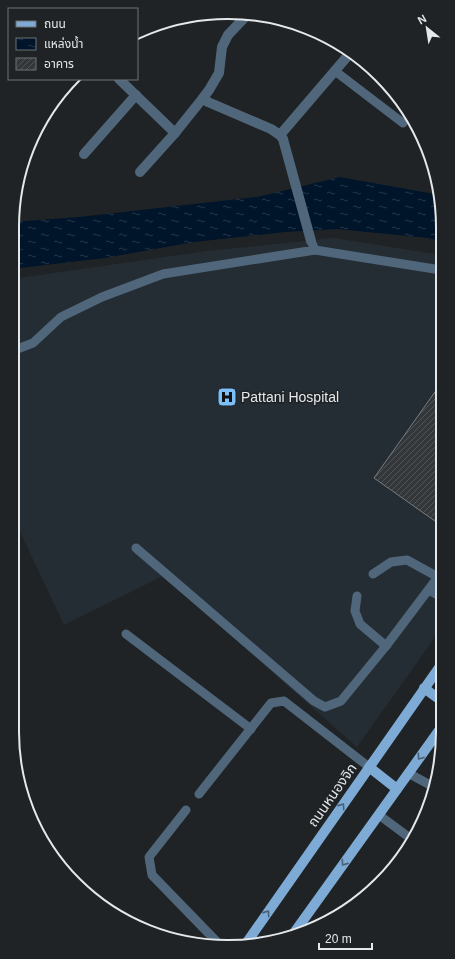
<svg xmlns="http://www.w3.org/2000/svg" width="455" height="959" font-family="Arial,'Noto Sans Thai',sans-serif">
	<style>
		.built { fill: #252d34 }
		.water { fill: url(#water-ripples) }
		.building { fill: url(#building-hatch); stroke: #777b7e }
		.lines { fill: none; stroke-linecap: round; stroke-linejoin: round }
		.lane { stroke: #50677b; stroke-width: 9 }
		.street { stroke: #50677b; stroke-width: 10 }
		.primary { stroke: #7dabd5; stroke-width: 10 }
		.oneway { stroke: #496075 }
		.labels { text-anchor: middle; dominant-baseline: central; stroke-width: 3; stroke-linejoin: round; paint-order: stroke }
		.poi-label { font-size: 14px; fill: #e5e8ea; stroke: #1f2326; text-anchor: start }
		.street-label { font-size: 14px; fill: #e5e8ea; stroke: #1f2326 }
		.rim { fill: none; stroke: #e5e8ea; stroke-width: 2 }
	</style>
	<defs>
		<pattern id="water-ripples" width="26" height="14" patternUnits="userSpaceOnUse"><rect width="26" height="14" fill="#00142a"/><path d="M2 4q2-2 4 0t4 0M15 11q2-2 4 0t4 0" fill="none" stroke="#253649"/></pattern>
		<pattern id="building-hatch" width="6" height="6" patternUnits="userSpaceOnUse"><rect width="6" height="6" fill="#33373a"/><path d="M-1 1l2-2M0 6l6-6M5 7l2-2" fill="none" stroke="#505457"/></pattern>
	</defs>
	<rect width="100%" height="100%" fill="#1f2326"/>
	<path class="built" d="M334,238L441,255L443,626L357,747L163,576L64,625L12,515V279L207,251Z"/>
	<path class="water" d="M340,177L440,195L441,199V241L428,238L337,229L285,232L194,242L105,258L12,269V227L13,222L79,217L257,197Z"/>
	<path class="building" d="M442,382V526L374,478Z"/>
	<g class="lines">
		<g class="lane">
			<path d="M335,71L403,123"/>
			<path d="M315,250L441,270"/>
			<path d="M12,351L33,343L61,317L102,297L163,274L315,250L311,241"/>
			<path d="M136,548L314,701L325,707L341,701L386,646L438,577L442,575"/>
			<path d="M373,574L391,562L407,560L438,577"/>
			<path d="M429,590L443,598"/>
			<path d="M357,596L355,611L360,624L386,646"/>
			<path d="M126,634L251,729"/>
			<path d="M408,773L432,786"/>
			<path d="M199,794L271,703L284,701L369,767"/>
			<path d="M186,810L149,857L152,875L219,944"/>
			<path d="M379,815L410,838"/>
			<path d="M300,925L308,929"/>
		</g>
		<g class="street">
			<path d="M246,16L228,35L222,47L219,73L209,90L203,98L208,102L271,129L280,135L283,139L311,241"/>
			<path d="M119,79L175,133"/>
			<path d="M280,135L351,52"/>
			<path d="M84,154L136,95"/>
			<path d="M140,172L175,133L203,98"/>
		</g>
		<g class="primary">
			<path d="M424,688L443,702"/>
			<path d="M369,767L397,789"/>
			<path d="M294,933L443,725"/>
			<path d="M245,945L443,662"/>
		</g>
	</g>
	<defs><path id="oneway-chevron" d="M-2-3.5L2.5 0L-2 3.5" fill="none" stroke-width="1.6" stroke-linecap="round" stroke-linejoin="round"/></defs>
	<g class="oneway">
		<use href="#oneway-chevron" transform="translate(420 757) rotate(126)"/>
		<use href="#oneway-chevron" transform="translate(342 806) rotate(-55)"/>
		<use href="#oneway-chevron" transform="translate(344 863) rotate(125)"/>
		<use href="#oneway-chevron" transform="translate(267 913) rotate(-55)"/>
	</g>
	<defs>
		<g id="hospital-square" transform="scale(1)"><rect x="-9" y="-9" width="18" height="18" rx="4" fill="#7bbef8" stroke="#1f2326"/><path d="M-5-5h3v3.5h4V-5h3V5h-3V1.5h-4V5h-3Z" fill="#111"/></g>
	</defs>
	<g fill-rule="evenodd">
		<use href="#hospital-square" x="227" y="397"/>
	</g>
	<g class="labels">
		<g class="poi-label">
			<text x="241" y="397">Pattani Hospital</text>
		</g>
		<g class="street-label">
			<text transform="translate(332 795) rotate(-55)">ถนนหนองจิก</text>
		</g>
	</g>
	<path d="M0 0H455V959H0ZM227 19H228A208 208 0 0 1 436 227V732A208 208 0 0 1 228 940H227A208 208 0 0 1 19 732V227A208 208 0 0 1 227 19Z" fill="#1f2326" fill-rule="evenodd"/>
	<path class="rim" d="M227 19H228A208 208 0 0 1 436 227V732A208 208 0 0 1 228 940H227A208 208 0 0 1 19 732V227A208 208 0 0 1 227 19Z"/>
	<rect x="8" y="8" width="130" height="72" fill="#1f2326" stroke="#6e7274"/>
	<rect x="16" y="21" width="20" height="6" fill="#7dabd5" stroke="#6e7274"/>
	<text x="44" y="28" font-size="12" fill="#e5e8ea">ถนน</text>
	<rect x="16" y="38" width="20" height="12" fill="url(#water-ripples)" stroke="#6e7274"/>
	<text x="44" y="48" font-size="12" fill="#e5e8ea">แหล่งน้ำ</text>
	<rect x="16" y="58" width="20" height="12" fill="url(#building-hatch)" stroke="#6e7274"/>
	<text x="44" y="68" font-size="12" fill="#e5e8ea">อาคาร</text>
	<g transform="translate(427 28) rotate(330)" stroke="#1f2326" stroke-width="3" paint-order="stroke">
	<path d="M0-3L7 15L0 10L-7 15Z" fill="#e5e8ea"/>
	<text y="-6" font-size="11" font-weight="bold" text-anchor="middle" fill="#e5e8ea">N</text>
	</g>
	<path d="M319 943v6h53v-6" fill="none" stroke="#e5e8ea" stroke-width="2"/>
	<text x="325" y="943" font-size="12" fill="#e5e8ea" stroke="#1f2326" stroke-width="3" paint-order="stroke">20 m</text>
</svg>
